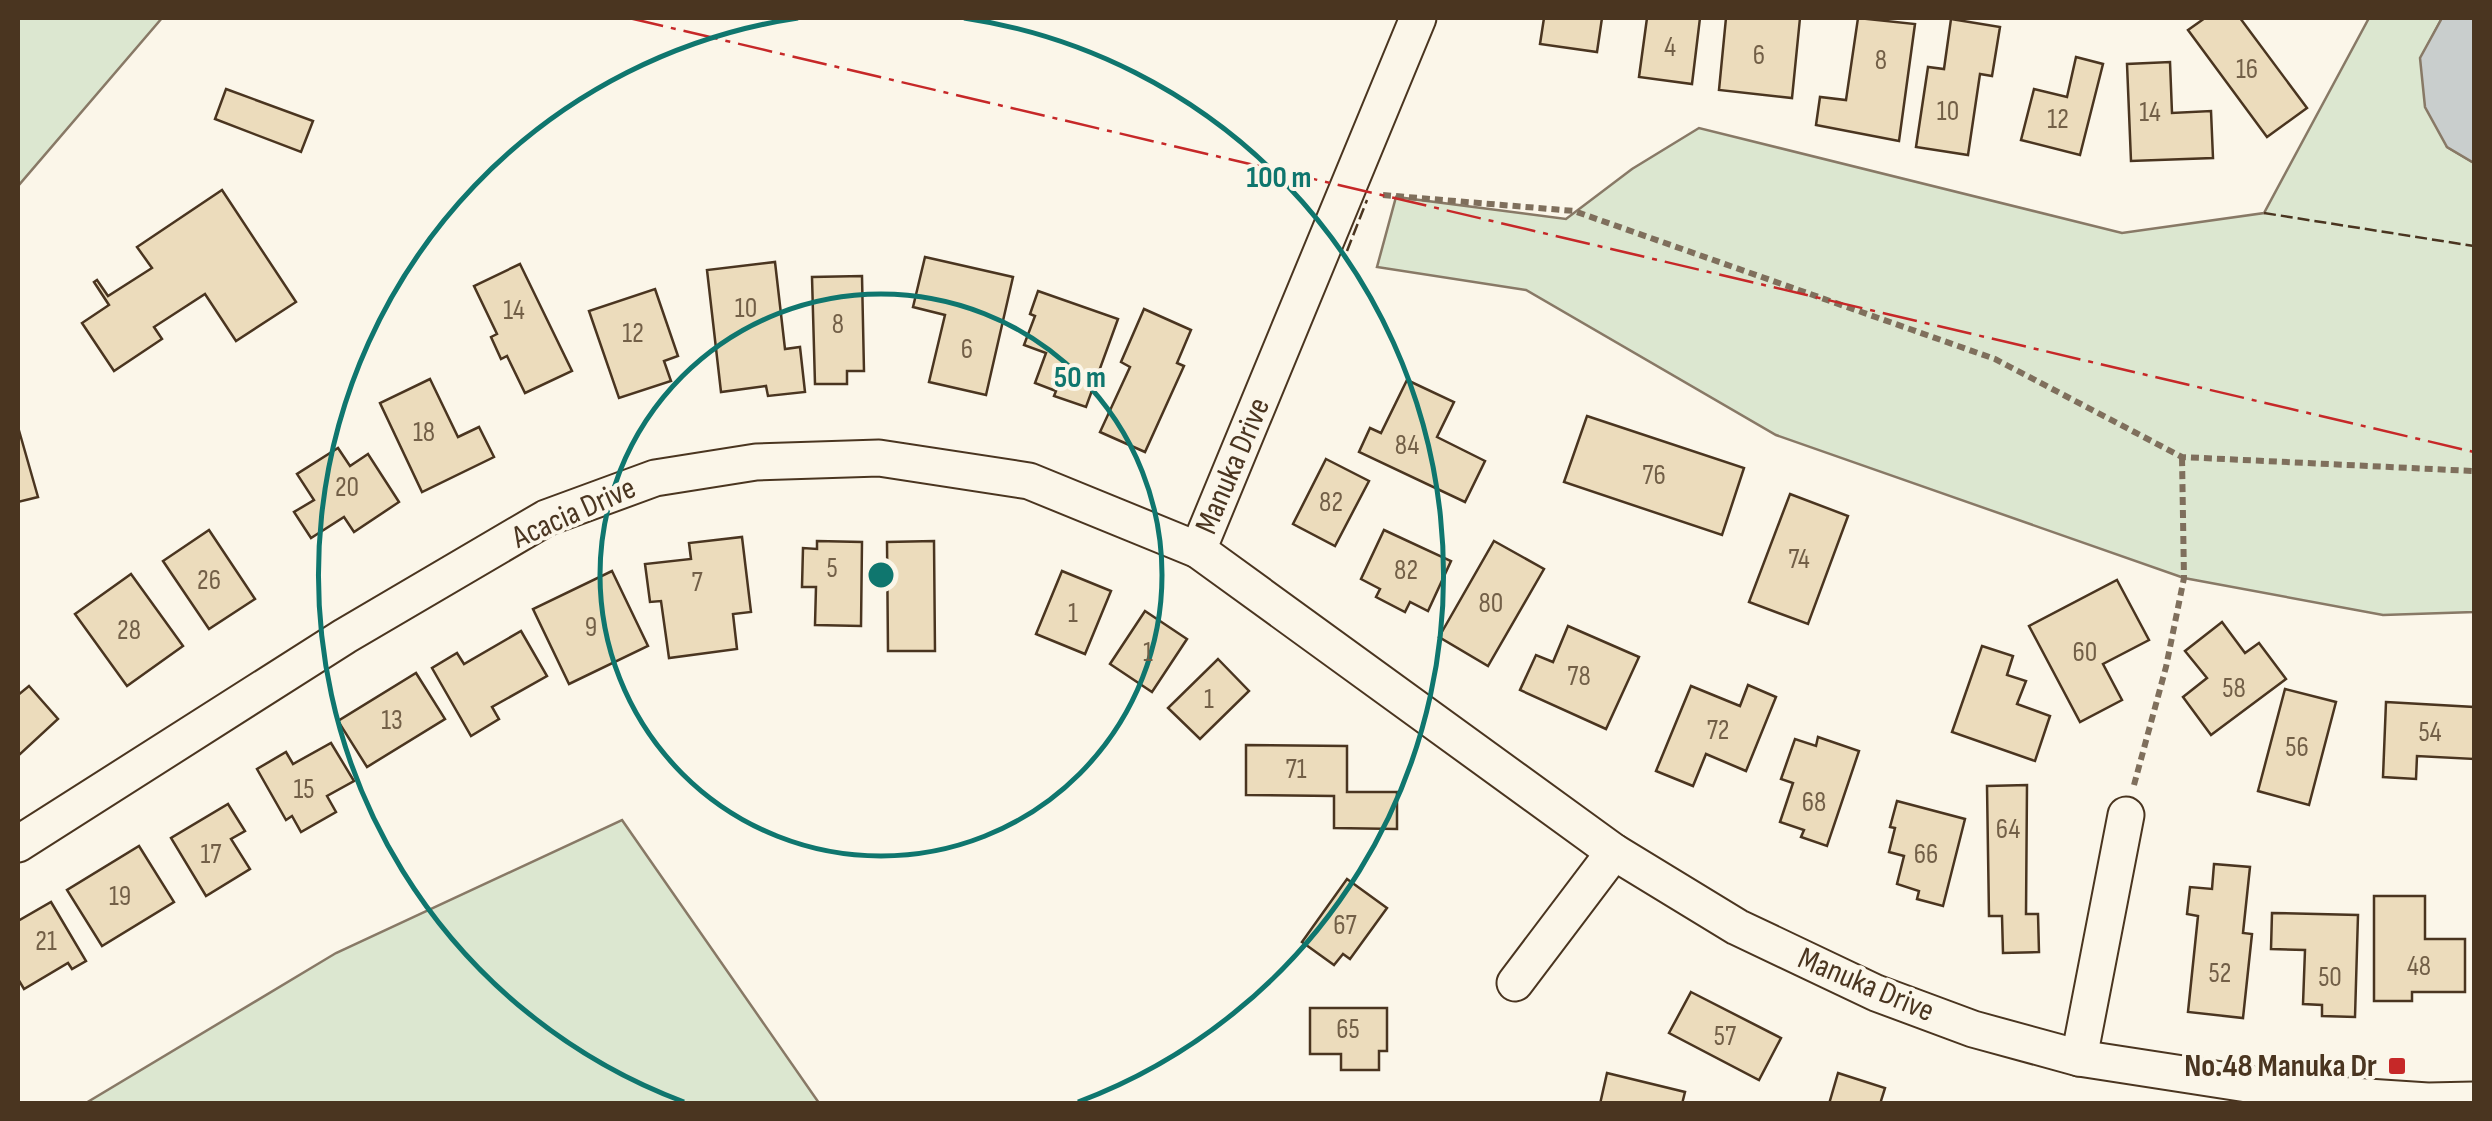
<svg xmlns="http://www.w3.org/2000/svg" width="2492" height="1121" font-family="'Sofia Sans Condensed',sans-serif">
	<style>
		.green { fill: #dce7d0; stroke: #887966; stroke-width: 2.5 }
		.water { fill: #c9cecd; stroke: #887966; stroke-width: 2.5 }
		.building { fill: #ecdcbc; stroke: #4a3520; stroke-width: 2.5 }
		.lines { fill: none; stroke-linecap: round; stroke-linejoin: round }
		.street-casing { stroke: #4a3520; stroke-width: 39 }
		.path { stroke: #7f6f5c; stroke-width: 6; stroke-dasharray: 8 5; stroke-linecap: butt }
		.street { stroke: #fbf6e9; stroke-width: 35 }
		.fence { stroke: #4a3520; stroke-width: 2.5; stroke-dasharray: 12 5; stroke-linecap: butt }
		.power { stroke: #c62828; stroke-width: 2.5; stroke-dasharray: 35 8 5 8; stroke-linecap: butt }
		.ring { fill: none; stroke: #0f766e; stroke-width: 5 }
		.poi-dot { fill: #c62828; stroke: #fbf6e9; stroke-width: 4 }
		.labels { text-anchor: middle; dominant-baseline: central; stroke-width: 8; stroke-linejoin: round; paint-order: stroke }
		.number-label { font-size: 28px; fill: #725f47 }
		.street-label { font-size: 32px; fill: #4a3520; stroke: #fbf6e9 }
		.poi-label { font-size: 32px; font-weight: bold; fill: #4a3520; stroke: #fbf6e9; text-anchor: end }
		.centre { fill: #0f766e; stroke: #fbf6e9; stroke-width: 5 }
		.ring-label { font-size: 30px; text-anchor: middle; font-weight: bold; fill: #0f766e; stroke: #fbf6e9; stroke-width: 8; stroke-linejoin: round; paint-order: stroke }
	</style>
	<rect width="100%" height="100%" fill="#fbf6e9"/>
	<g class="green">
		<path d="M18,18H162L18,186Z"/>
		<path d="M2369,18H2442L2421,58L2447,147L2474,163V612L2383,615L2184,578L1776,435L1526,290L1377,267L1396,197L1566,219L1632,169L1699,128L2122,233L2264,213Z"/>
		<path d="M622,820L819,1103H86L336,953Z"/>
	</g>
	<path class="water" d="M2442,18H2474V163L2447,147L2425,107L2420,58Z"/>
	<g class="building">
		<path d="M1544,18H1602L1597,52L1540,44Z"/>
		<path d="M1647,18H1700L1692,84L1639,77Z"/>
		<path d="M1726,18H1800L1792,98L1719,90Z"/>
		<path d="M1858,18L1915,24L1899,141L1816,125L1820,97L1846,100Z"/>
		<path d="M2205,18H2240L2307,108L2267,137L2188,30Z"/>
		<path d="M1951,19L2000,27L1992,76L1980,74L1968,155L1916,147L1928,67L1944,69Z"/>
		<path d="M2076,57L2103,64L2080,155L2021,140L2034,89L2067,97Z"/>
		<path d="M2170,62L2172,113L2211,111L2213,158L2131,161L2127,64Z"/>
		<path d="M226,89L313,121L301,152L215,119Z"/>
		<path d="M222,190L296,302L236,341L205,294L154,327L162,339L114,371L82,323L109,305L94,282L97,280L108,296L152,268L137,247Z"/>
		<path d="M925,257L1013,277L986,395L929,382L945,315L913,307Z"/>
		<path d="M775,262L785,349L800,347L805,392L768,396L766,386L721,392L707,270Z"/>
		<path d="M520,264L572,371L525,393L507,356L501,359L491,337L497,334L474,286Z"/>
		<path d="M862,276L864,371H847V384H815L812,277Z"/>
		<path d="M655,289L678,356L664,361L671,381L619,398L589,311Z"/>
		<path d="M1038,291L1118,319L1086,407L1054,396L1056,391L1035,383L1046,353L1024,345L1035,316L1030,314Z"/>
		<path d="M1144,309L1191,330L1177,363L1184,366L1145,452L1100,432L1130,367L1121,362Z"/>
		<path d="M430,379L458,437L479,427L494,457L422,492L380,403Z"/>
		<path d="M1407,380L1454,402L1437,437L1485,461L1465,502L1359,452L1370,428L1381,433Z"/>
		<path d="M1587,416L1744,468L1722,535L1564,482Z"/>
		<path d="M18,427L38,497L18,502Z"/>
		<path d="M338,448L350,466L368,454L399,502L354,532L344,517L311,538L294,512L314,500L297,474Z"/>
		<path d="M1326,459L1369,481L1335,546L1293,524Z"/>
		<path d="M1790,494L1848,516L1808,624L1749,602Z"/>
		<path d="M209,530L255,599L209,629L163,561Z"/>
		<path d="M1384,530L1451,561L1428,611L1410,602L1405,612L1376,597L1380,589L1361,579Z"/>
		<path d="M742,537L751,612L733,614L737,649L669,658L661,601L650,602L645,564L691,559L689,543Z"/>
		<path d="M817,541L862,542L861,626L815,625L816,587H802L803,548L817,549Z"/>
		<path d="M934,541L935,651H888L887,542Z"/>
		<path d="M1494,541L1544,569L1488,666L1439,637Z"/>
		<path d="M612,571L648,646L569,684L533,609Z"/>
		<path d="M1062,571L1111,591L1085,654L1036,634Z"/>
		<path d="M131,574L183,646L127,686L75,614Z"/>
		<path d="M2117,580L2149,640L2103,664L2122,700L2080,722L2029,626Z"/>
		<path d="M1145,611L1187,639L1152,692L1110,664Z"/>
		<path d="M2222,622L2245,653L2259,643L2286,679L2211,735L2183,697L2207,678L2185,651Z"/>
		<path d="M1568,626L1639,657L1606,729L1520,690L1536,655L1553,662Z"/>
		<path d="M521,631L547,676L492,707L499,719L471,736L432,668L457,653L464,664Z"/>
		<path d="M1982,646L2013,656L2007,675L2026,681L2017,704L2050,716L2035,761L1952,732Z"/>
		<path d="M1218,659L1249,691L1200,739L1168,708Z"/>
		<path d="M416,673L445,719L367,767L338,721Z"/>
		<path d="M1748,685L1776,697L1746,771L1706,754L1693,786L1656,771L1691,686L1740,706Z"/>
		<path d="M29,686L58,719L18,756V695Z"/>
		<path d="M2285,689L2336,702L2309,805L2258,791Z"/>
		<path d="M2386,702L2474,707V759L2417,756L2416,779L2383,777Z"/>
		<path d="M1818,737L1859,751L1827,846L1801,837L1804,830L1780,822L1793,783L1781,779L1795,739L1816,746Z"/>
		<path d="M331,743L354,781L327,796L336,812L301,832L292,816L286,820L257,769L286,752L293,764Z"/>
		<path d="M1246,745L1347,746V792H1397V829L1334,828V796L1246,795Z"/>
		<path d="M2027,785L2026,914H2038L2039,952L2003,953L2002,916H1989L1987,786Z"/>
		<path d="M1897,801L1965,819L1943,906L1917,899L1919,891L1897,884L1904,856L1889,852L1895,828L1890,827Z"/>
		<path d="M228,804L245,831L231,839L250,869L206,896L171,838Z"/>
		<path d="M139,846L174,902L102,946L67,890Z"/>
		<path d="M2214,864L2250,867L2243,933L2252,934L2243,1018L2188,1012L2198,916L2187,914L2190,887L2212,889Z"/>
		<path d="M1347,879L1387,908L1350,959L1343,954L1334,965L1302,942Z"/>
		<path d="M2374,896H2425V939H2465V992H2412V1001H2374Z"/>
		<path d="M51,902L86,961L72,969L68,963L24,989L18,979V921Z"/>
		<path d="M2272,913L2358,915L2355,1017L2322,1016V1005L2303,1004L2305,950L2271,949Z"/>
		<path d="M1691,992L1781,1038L1759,1080L1669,1033Z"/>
		<path d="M1310,1008H1387V1051H1379V1070H1341V1054H1310Z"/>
		<path d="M1607,1073L1685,1092L1682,1104H1600Z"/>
		<path d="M1838,1073L1885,1088L1880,1104H1829Z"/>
	</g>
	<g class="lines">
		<g class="street-casing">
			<g id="street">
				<path d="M1418,18L1198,550L1614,852L1737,927L1876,993L1973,1029L2079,1058L2306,1093L2428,1101L2474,1100"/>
				<path d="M18,844L345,636L546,518L655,478L756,462L879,458L1029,481L1198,550"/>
				<path d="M1515,983L1614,852"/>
				<path d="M2079,1058L2126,815"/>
			</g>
		</g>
		<g class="path">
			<path d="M1383,195L1574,211L1995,359L2182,457L2474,471"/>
			<path d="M2134,785L2166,667L2184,578L2182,457"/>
		</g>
		<use href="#street" class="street"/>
		<g class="fence">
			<path d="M2264,213L2474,246"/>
			<path d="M1347,251L1367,200"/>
		</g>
		<path class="power" d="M629,18L2474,452"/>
	</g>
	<g class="ring">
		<circle cx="881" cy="575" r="281"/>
		<path d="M684 1102A563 563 0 0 1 798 18M964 18A563 563 0 0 1 1078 1102"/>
	</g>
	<rect class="poi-dot" x="2387" y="1056" width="20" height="20" rx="5"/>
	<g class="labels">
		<g class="number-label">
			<text x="1670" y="47">4</text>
			<text x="1759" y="55">6</text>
			<text x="1881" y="60">8</text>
			<text x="2247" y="69">16</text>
			<text x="1948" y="111">10</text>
			<text x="2150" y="112">14</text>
			<text x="2058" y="119">12</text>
			<text x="746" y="308">10</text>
			<text x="514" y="310">14</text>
			<text x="838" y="324">8</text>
			<text x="633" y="333">12</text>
			<text x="967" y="349">6</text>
			<text x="424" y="432">18</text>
			<text x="1407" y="445">84</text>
			<text x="1654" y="475">76</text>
			<text x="347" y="487">20</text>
			<text x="1331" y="502">82</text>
			<text x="1799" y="559">74</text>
			<text x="832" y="568">5</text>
			<text x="1406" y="570">82</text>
			<text x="209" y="580">26</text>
			<text x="697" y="582">7</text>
			<text x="1491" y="603">80</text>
			<text x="1073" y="613">1</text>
			<text x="591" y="627">9</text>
			<text x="129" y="630">28</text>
			<text x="1148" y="652">1</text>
			<text x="2085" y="652">60</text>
			<text x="1579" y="676">78</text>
			<text x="2234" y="688">58</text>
			<text x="1209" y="699">1</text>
			<text x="392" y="720">13</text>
			<text x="1718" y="730">72</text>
			<text x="2430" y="732">54</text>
			<text x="2297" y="747">56</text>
			<text x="1296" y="769">71</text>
			<text x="304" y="789">15</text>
			<text x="1814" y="802">68</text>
			<text x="2008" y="829">64</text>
			<text x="211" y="854">17</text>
			<text x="1926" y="854">66</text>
			<text x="120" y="896">19</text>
			<text x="1345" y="925">67</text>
			<text x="46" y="941">21</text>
			<text x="2419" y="966">48</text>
			<text x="2220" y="973">52</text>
			<text x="2330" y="977">50</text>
			<text x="1348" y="1029">65</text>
			<text x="1725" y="1036">57</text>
		</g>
		<g class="street-label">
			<text transform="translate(1233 466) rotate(-67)">Manuka Drive</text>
			<text transform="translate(574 513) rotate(-24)">Acacia Drive</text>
			<text transform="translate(1866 985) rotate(23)">Manuka Drive</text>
		</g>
		<g class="poi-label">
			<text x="2377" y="1066">No.48 Manuka Dr</text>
		</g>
	</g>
	<circle cx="881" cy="575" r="15" class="centre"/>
	<g class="ring-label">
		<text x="1279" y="187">100 m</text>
		<text x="1080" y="387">50 m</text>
	</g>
	<rect width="2492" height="1121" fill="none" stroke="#4a3520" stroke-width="40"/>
</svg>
